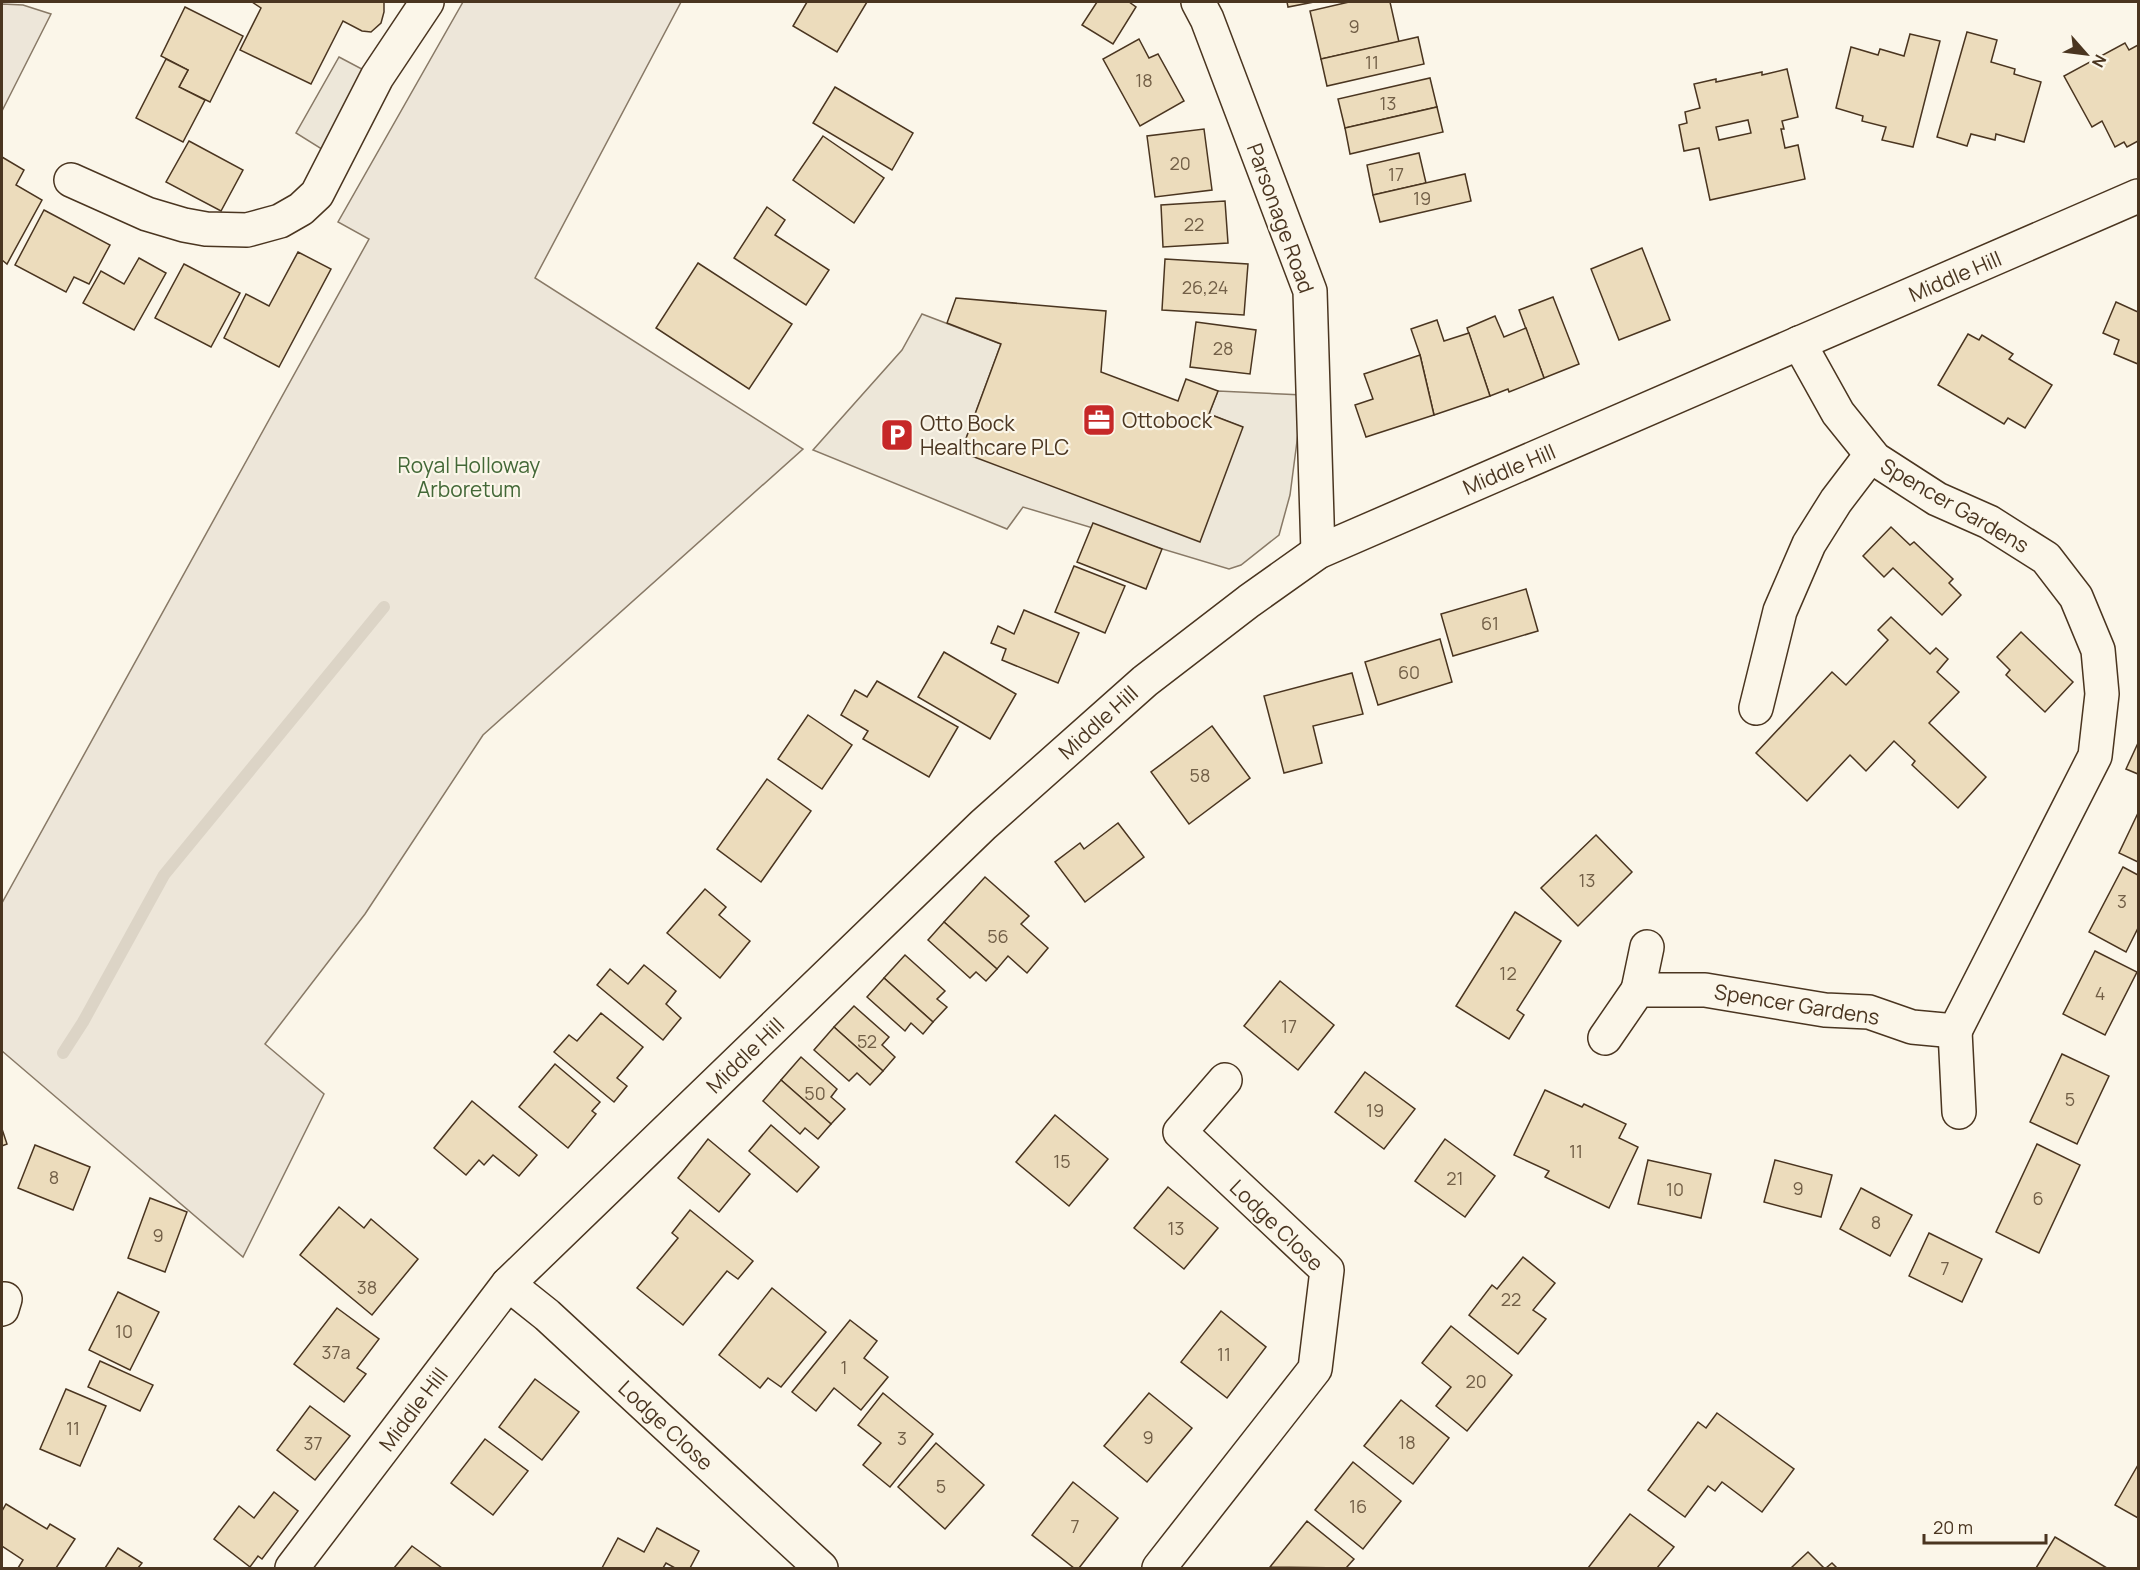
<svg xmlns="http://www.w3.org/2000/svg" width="2140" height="1570" font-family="Manrope,sans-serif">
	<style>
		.green { fill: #ede6d9; stroke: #887966; stroke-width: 1.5 }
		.parking { fill: #ede7d9; stroke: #887966; stroke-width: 1.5 }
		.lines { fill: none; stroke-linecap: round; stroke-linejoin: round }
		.stream { stroke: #dcd4c6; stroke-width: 12 }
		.building { fill: #ecdcbc; stroke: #4a3520; stroke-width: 1.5; fill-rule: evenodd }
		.minor-casing { stroke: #4a3520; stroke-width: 36 }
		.minor { stroke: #fbf6e9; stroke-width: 33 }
		.labels { text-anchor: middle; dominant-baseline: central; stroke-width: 4.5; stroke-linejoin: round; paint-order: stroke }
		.number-label { font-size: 18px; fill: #725f47 }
		.street-label { font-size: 21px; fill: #4a3520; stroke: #fbf6e9 }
		.poi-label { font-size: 21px; fill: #4a3520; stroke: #fbf6e9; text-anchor: start }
		.park-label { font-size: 21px; fill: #436837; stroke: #fbf6e9 }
	</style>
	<rect width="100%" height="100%" fill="#fbf6e9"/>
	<g class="green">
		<path d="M463,2H681L535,278L803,449L483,735L365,914L265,1044L324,1094L243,1257L2,1051V903L369,239L338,222Z"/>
		<path d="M2,4L23,5L51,14L2,111Z"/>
	</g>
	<g class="parking">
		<path d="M339,57L377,77L336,158L296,133Z"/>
		<path d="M922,314L1001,344L961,452L1242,427L1209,414L1218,391L1303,395L1290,495L1279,535L1241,565L1229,569L1023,507L1007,529L813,450L902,350Z"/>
	</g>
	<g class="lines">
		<path class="stream" d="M63,1053L83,1022L164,875L384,607"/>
	</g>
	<g class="building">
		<path d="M252,2H384V12L381,23L371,32L362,31L343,21L311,84L240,50L261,8Z"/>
		<path d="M807,2H867L837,52L793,26Z"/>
		<path d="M1097,2H1129L1136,7L1113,44L1082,25Z"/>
		<path d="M1287,2H1314L1288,7Z"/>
		<path d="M1349,2H1390L1399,42L1321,59L1310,11Z"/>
		<path d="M185,7L243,36L210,102L179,87L188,70L161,56Z"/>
		<path d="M1967,32L1997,40L1991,62L2015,69L2014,74L2041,82L2024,142L1996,134L1995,140L1971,134L1967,146L1937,137Z"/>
		<path d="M1910,34L1940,41L1913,147L1882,140L1886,127L1862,121L1863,116L1836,108L1851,47L1878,55L1880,49L1904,56Z"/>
		<path d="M1418,37L1424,64L1327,86L1321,59Z"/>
		<path d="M1139,39L1149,58L1158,54L1184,101L1140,126L1103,59Z"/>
		<path d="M2125,43L2129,50L2138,45V141L2127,147L2124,142L2115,147L2102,121L2092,127L2064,76Z"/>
		<path d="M166,59L188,70L179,87L205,100L183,142L136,118Z"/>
		<path d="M1787,69L1798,117L1782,121L1784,129H1781L1785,148L1798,145L1805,179L1710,200L1699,148L1684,151L1679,125L1687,123L1685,112L1700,108L1694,84L1716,79V82L1762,72V75ZM1748,120L1751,133L1719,140L1716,127Z"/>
		<path d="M1430,78L1437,107L1345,128L1338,99Z"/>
		<path d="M835,87L913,133L892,170L813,123Z"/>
		<path d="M1437,107L1443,132L1350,154L1345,128Z"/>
		<path d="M1204,129L1212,190L1155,197L1147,136Z"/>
		<path d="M823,136L884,178L854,223L793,180Z"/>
		<path d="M189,141L243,170L221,211L166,182Z"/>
		<path d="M1419,153L1426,183L1373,195L1367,165Z"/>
		<path d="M2,157L24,170L16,185L42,200L7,264L2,260Z"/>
		<path d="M1465,174L1471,201L1380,222L1373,195Z"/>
		<path d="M1225,201L1228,243L1163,247L1161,205Z"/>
		<path d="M767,207L785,220L775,235L829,270L806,305L734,258Z"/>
		<path d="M44,210L110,245L89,284L74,277L66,292L15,265Z"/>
		<path d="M1642,248L1670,320L1619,340L1591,269Z"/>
		<path d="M298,252L331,269L279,367L224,338L246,294L269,306Z"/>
		<path d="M139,258L166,273L134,330L83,303L101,271L124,284Z"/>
		<path d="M1165,259L1248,264L1244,315L1162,310Z"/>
		<path d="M698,263L792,324L749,389L656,328Z"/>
		<path d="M184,264L240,293L211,347L155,318Z"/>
		<path d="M1553,297L1579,364L1544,378L1519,310Z"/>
		<path d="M956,298L1106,311L1101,372L1178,401L1186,379L1218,391L1209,414L1243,427L1200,542L961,452L1001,344L947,323Z"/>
		<path d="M2116,302L2138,312V364L2114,354L2119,340L2103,333Z"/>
		<path d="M1495,316L1504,337L1526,328L1544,378L1509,392L1508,389L1490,396L1467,328Z"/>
		<path d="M1437,320L1444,341L1469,333L1490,396L1434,415L1420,355L1411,329Z"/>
		<path d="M1196,322L1256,330L1250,374L1190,367Z"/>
		<path d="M1968,334L1979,340L1982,335L2013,354L2009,359L2052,385L2025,428L2008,418L2004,424L1938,385Z"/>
		<path d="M1420,355L1434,415L1366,437L1355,405L1373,399L1364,374Z"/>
		<path d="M1093,523L1162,549L1146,589L1077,562Z"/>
		<path d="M1891,527L1910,545L1914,542L1953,579L1949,583L1961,595L1942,615L1893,568L1884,577L1863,556Z"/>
		<path d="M1074,566L1125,586L1105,633L1055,612Z"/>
		<path d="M1526,589L1538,631L1453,656L1441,614Z"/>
		<path d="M1024,610L1079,633L1058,683L1002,660L1006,649L991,643L998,626L1014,634Z"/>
		<path d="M1891,617L1930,654L1936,648L1948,659L1937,672L1959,692L1929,723L1986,777L1958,808L1912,765L1915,761L1894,741L1866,771L1850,755L1807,801L1756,753L1832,672L1846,685L1888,640L1878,630Z"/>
		<path d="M2021,632L2073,682L2045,712L2006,675L2010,670L1997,657Z"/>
		<path d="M1440,639L1452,682L1378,705L1365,662Z"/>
		<path d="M944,652L1016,694L990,739L918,697Z"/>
		<path d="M1352,673L1363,714L1313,726L1322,763L1284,773L1264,696Z"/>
		<path d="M877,681L958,727L929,777L863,739L868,731L841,715L855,690L867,697Z"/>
		<path d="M808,715L852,745L822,789L778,759Z"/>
		<path d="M1212,726L1250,778L1189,824L1151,772Z"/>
		<path d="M2138,743V774L2126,769Z"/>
		<path d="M767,779L811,811L761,882L717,849Z"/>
		<path d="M2138,813V862L2119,853Z"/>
		<path d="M1118,823L1144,857L1085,902L1055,862L1080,843L1084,849Z"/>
		<path d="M1596,835L1632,872L1578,926L1541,888Z"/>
		<path d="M2123,867L2138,875V928L2126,952L2089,932Z"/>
		<path d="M985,877L1029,916L1021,924L1048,948L1027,973L1008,956L997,969L944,922Z"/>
		<path d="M705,889L726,907L719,915L750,941L720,978L667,933Z"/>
		<path d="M1515,912L1561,941L1517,1010L1524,1015L1509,1039L1456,1006Z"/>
		<path d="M944,922L997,969L986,981L976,972L970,978L928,940Z"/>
		<path d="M2095,951L2137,972L2105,1035L2063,1014Z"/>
		<path d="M905,955L945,991L937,999L947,1007L933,1022L884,978Z"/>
		<path d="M644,965L676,991L666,1004L681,1018L663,1040L597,985L610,969L628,984Z"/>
		<path d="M884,978L933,1022L923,1034L911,1023L905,1031L867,997Z"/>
		<path d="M1280,981L1334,1025L1298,1070L1244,1026Z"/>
		<path d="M854,1006L889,1037L882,1045L895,1057L883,1071L834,1027Z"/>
		<path d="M601,1013L643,1047L617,1078L627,1086L614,1102L554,1052L569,1035L577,1041Z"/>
		<path d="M834,1027L883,1071L870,1085L857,1073L849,1081L814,1050Z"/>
		<path d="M2062,1054L2109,1076L2077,1144L2030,1122Z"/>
		<path d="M801,1057L837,1089L831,1097L845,1109L831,1124L781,1080Z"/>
		<path d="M555,1064L600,1102L592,1111L596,1114L568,1148L519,1107Z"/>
		<path d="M1365,1072L1415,1109L1384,1149L1335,1112Z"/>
		<path d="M781,1080L831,1124L818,1139L805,1128L800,1134L763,1101Z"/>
		<path d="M1545,1090L1582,1107L1584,1104L1626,1124L1619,1138L1638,1147L1609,1208L1545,1177L1549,1171L1514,1155Z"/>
		<path d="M472,1101L537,1155L519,1176L493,1155L484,1165L479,1160L466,1175L434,1148Z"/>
		<path d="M1055,1115L1108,1159L1069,1206L1016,1162Z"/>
		<path d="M771,1125L819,1167L797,1192L749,1151Z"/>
		<path d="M2,1129L7,1144L2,1146Z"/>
		<path d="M708,1139L750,1174L719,1212L678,1178Z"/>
		<path d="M1445,1139L1495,1176L1465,1217L1415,1181Z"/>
		<path d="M2037,1144L2080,1165L2039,1253L1996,1232Z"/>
		<path d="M35,1145L90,1167L73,1210L18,1188Z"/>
		<path d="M1648,1160L1711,1174L1701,1218L1638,1204Z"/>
		<path d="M1775,1160L1832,1175L1821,1217L1764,1202Z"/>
		<path d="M1168,1187L1218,1228L1184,1269L1134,1228Z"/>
		<path d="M1861,1188L1912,1215L1890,1256L1840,1229Z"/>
		<path d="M150,1198L187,1212L165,1272L128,1258Z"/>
		<path d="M339,1207L364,1228L371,1219L418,1259L372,1315L300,1255Z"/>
		<path d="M690,1210L753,1261L738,1279L727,1271L683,1325L637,1288L678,1238L672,1233Z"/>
		<path d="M1929,1233L1982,1259L1962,1302L1909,1276Z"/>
		<path d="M1523,1257L1555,1283L1533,1310L1546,1319L1518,1354L1469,1315L1492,1285L1497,1289Z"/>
		<path d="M772,1288L826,1332L781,1387L768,1378L760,1388L719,1355Z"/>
		<path d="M118,1292L159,1312L130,1370L89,1350Z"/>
		<path d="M337,1308L379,1339L357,1368L366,1374L344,1402L294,1364Z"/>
		<path d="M1221,1311L1266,1347L1227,1398L1181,1362Z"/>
		<path d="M850,1320L877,1341L864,1358L888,1377L861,1410L834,1388L816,1411L792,1392Z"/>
		<path d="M1451,1326L1512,1375L1467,1431L1436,1406L1451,1387L1422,1363Z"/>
		<path d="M100,1361L153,1385L140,1411L88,1387Z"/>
		<path d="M535,1379L579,1412L542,1460L499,1427Z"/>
		<path d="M66,1389L106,1406L80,1466L40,1449Z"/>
		<path d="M883,1393L933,1434L890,1487L863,1465L881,1443L858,1425Z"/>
		<path d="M1149,1393L1192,1428L1147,1482L1104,1446Z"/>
		<path d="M1401,1400L1449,1438L1413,1484L1364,1446Z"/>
		<path d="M310,1406L350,1436L315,1480L277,1450Z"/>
		<path d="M1717,1413L1794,1469L1762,1512L1722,1482L1715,1491L1708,1486L1685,1517L1648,1490L1698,1422L1706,1428Z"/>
		<path d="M485,1439L528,1471L493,1515L451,1483Z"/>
		<path d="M936,1443L984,1485L945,1529L898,1487Z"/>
		<path d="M1353,1462L1401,1501L1363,1549L1315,1510Z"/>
		<path d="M2138,1465V1518L2115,1505Z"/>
		<path d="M1073,1482L1118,1518L1079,1568H1074L1032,1535Z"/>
		<path d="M274,1492L298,1511L262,1559L258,1556L250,1567L214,1539L239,1506L254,1518Z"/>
		<path d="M6,1504L47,1529L50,1524L75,1539L56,1568H18L23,1560L2,1546V1511Z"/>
		<path d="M1630,1514L1674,1547L1657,1568H1588Z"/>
		<path d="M1307,1521L1354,1559L1346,1568L1270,1567Z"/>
		<path d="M657,1528L699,1551L690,1568H675L666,1563L663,1568H602L618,1538L644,1552Z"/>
		<path d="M2055,1537L2107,1568H2036Z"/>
		<path d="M412,1546L442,1568H394Z"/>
		<path d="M118,1548L142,1563L138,1568H105Z"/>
		<path d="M1808,1552L1824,1568H1791Z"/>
		<path d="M1832,1563L1837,1568H1826Z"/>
	</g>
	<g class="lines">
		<g class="minor-casing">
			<g id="minor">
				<path d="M1198,2L1207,19L1310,291L1318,552"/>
				<path d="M71,180L147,214L184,225L206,229L247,230L280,221L301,209L317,194L377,77L427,2"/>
				<path d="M1756,708L1780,611L1809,544L1836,501L1871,455"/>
				<path d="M1638,990L1647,947"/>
				<path d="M1955,1031L1959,1112"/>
				<path d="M1605,1038L1638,990H1705L1825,1010L1869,1012L1912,1027L1955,1031L2095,756L2102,694L2098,650L2076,597L2046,558L1989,522L1937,499L1875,459L1838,413L1799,343"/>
				<path d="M508,1284L547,1315L821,1568"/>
				<path d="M2,1309L5,1299"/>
				<path d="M292,1568L508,1284L983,825L1145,681L1249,601L1318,552L2138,196"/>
				<path d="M1159,1568L1315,1369L1327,1270L1180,1132L1225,1080"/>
			</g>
		</g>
		<use href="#minor" class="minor"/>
	</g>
	<defs>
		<g id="office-square" transform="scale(1.725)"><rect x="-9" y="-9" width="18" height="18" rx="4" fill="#c62828" stroke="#fbf6e9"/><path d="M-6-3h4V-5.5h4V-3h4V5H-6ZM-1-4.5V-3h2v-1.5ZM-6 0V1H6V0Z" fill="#fff"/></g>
		<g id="parking-square" transform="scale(1.725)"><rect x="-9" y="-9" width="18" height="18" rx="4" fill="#c62828" stroke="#fbf6e9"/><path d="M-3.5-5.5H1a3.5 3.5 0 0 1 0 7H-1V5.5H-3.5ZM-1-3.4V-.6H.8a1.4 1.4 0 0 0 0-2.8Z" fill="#fff"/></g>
	</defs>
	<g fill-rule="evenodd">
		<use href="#office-square" x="1099" y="420"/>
		<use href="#parking-square" x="897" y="435"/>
	</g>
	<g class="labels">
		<g class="number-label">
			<text x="1354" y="26">9</text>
			<text x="1372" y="62">11</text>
			<text x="1144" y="80">18</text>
			<text x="1388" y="103">13</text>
			<text x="1180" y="163">20</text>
			<text x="1396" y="174">17</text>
			<text x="1422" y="198">19</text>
			<text x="1194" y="224">22</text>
			<text x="1205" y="287">26,24</text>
			<text x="1223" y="348">28</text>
			<text x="1490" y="623">61</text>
			<text x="1409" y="672">60</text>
			<text x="1200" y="775">58</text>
			<text x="1587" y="880">13</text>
			<text x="2122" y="901">3</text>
			<text x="998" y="936">56</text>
			<text x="1508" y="973">12</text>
			<text x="2100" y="993">4</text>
			<text x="1289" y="1026">17</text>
			<text x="867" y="1041">52</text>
			<text x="815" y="1093">50</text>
			<text x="2070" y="1099">5</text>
			<text x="1375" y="1110">19</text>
			<text x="1576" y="1151">11</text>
			<text x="1062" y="1161">15</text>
			<text x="54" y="1177">8</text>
			<text x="1455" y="1178">21</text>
			<text x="1798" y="1188">9</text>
			<text x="1675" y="1189">10</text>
			<text x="2038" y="1198">6</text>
			<text x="1876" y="1222">8</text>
			<text x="1176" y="1228">13</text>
			<text x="158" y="1235">9</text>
			<text x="1945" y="1268">7</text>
			<text x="367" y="1287">38</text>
			<text x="1511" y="1299">22</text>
			<text x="124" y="1331">10</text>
			<text x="336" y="1352">37a</text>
			<text x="1224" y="1354">11</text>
			<text x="844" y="1367">1</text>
			<text x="1476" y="1381">20</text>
			<text x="73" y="1428">11</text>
			<text x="1148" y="1437">9</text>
			<text x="902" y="1438">3</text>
			<text x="1407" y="1442">18</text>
			<text x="313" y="1443">37</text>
			<text x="941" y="1486">5</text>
			<text x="1358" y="1506">16</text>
			<text x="1075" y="1526">7</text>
		</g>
		<g class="street-label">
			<text transform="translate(1281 218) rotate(70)">Parsonage Road</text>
			<text transform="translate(1955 276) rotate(-23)">Middle Hill</text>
			<text transform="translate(1509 469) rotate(-23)">Middle Hill</text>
			<text transform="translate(1955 505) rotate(30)">Spencer Gardens</text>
			<text transform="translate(1098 722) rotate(-42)">Middle Hill</text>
			<text transform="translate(1797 1004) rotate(9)">Spencer Gardens</text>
			<text transform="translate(745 1055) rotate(-44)">Middle Hill</text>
			<text transform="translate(1277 1225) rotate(44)">Lodge Close</text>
			<text transform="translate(413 1409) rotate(-53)">Middle Hill</text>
			<text transform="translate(666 1425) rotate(43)">Lodge Close</text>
		</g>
		<g class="poi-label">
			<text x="1122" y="420">Ottobock</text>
			<text x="920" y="423">Otto Bock<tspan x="920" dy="24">Healthcare PLC</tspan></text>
		</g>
		<g class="park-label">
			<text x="469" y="465">Royal Holloway<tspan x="469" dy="24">Arboretum</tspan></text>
		</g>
	</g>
	<rect width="2140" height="1570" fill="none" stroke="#4a3520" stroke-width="6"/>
	<g transform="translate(2086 54) rotate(118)" stroke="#fbf6e9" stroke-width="4.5" paint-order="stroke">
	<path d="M0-4.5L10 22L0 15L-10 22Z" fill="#4a3520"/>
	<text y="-9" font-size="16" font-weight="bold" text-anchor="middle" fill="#4a3520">N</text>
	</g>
	<path d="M1924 1534v9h122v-9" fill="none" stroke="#4a3520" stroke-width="3"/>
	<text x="1933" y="1534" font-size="18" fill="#4a3520" stroke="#fbf6e9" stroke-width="4.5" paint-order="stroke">20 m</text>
</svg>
